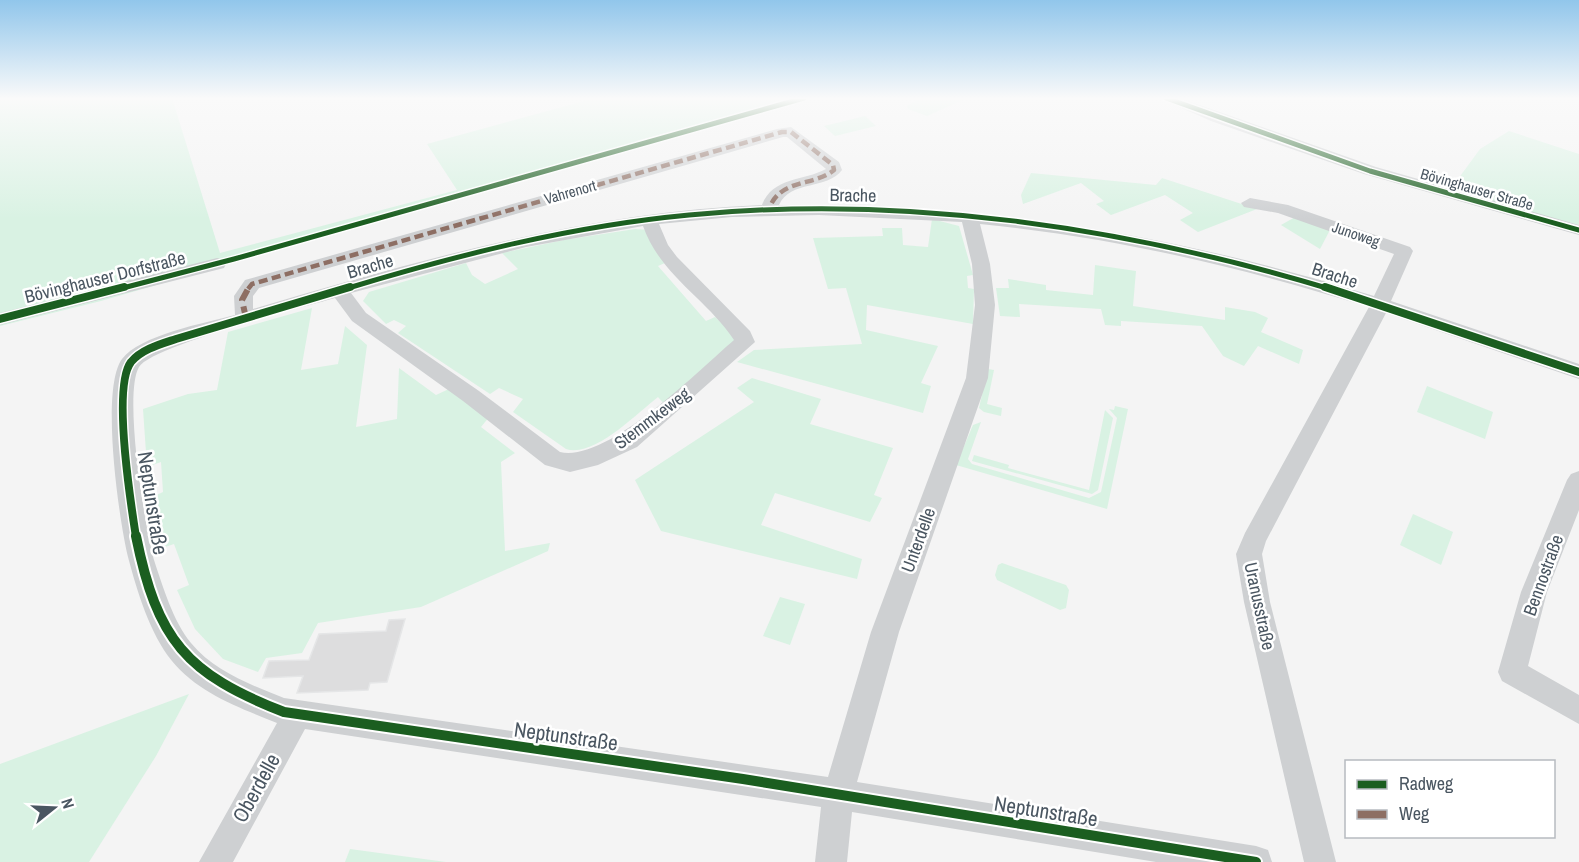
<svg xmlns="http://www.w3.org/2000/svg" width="1579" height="862" font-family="'Archivo Narrow',sans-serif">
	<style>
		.green { fill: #d9f2e3 }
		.building { fill: #ddddde; stroke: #e5e6e7; stroke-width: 1.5 }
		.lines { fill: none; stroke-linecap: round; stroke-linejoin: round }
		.minor { fill: #ced0d2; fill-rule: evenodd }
		.quiet-far1 { stroke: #8d6e63; stroke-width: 4.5; stroke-dasharray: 9 4.5; stroke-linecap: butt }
		.quiet { stroke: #8d6e63; stroke-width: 6; stroke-dasharray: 12 6; stroke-linecap: butt }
		.cycleway-far2-casing { stroke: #fff; stroke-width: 8 }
		.cycleway-far1-casing { stroke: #fff; stroke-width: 11 }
		.cycleway-casing { stroke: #fff; stroke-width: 14 }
		.cycleway-far2 { stroke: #1b5e20; stroke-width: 5 }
		.cycleway-far1 { stroke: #1b5e20; stroke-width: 8 }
		.cycleway { stroke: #1b5e20; stroke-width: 10 }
		.labels { text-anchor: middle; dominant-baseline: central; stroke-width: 5; stroke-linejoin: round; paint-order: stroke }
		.far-street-label { font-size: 15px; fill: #4a5661; stroke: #fff }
		.street-label { font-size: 18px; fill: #4a5661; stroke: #fff }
		.near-street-label { font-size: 21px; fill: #4a5661; stroke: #fff }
	</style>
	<rect width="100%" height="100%" fill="#f4f4f4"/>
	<g class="green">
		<path d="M0,98H172L220,253L457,190L427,144L595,98H796L636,141L635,147L101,301L0,326Z"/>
		<path d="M914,98H967L927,116L908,109L907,106L917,100Z"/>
		<path d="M865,116L876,126L835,136L824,126Z"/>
		<path d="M1509,131L1579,154V225L1450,190L1480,149Z"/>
		<path d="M1031,173L1156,185L1162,178L1257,209L1198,232L1180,220L1193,213L1165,195L1111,215L1096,204L1104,201L1081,183L1023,204L1021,195Z"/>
		<path d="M1297,216L1331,228L1320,249L1281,225Z"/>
		<path d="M932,219L959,226L973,275L967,276L968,288L974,289L973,324L867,305L866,330L938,346L921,383L931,386L923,413L737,362L754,350L862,344L846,288L828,289L813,238L883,236L882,228H902L903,245L928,247Z"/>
		<path d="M635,229L651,230L665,263L658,266L706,321L715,317L735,335V346L665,405L658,397C636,414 594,458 566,449L513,412L523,399L499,388L490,394L398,333L406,326L394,320L386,324L363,301L369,292L466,263L472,275L485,284L518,269L502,253L564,240Z"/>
		<path d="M1095,265L1136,271L1133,306L1225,320V307L1255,312L1268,318L1261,332L1303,350L1299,364L1258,346L1244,366L1223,356L1202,326L1121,321V326L1105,325L1101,309L1019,304L1020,317L1000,316L996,288H1009L1008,279L1046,285V290L1093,295Z"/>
		<path d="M312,308L301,370L338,364L345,326L367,345L356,427L397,419L399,368L436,395L451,388L490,416L481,427L515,453L501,462L505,551L550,543L548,551L421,607L318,623L302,653L266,658L258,672L223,659L195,629L177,590L189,585L174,544L159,549L150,498L163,492L161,462L147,467L143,409L188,394L217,390L228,332Z"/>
		<path d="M988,369L994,370L987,404L1002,408L1001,416L984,412L979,408Z"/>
		<path d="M752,378L821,399L810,424L893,448L874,495L882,498L870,522L775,493L761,525L862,559L857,579L661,531L635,480L754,402L737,388Z"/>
		<path d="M1427,386L1493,412L1485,439L1417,412Z"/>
		<path d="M1115,406L1128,409L1107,509L956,465L973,425L981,422L968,459L972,464L1089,498L1101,492L1117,418L1109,409L1114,410Z"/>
		<path d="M1105,410L1113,418L1098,490L1092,494L972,461L974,455L1009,465L1008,468L1089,490Z"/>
		<path d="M1413,514L1453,532L1441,565L1400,545Z"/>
		<path d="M1002,563L1066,585L1069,590L1066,608L1060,610L997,580L995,575L998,565Z"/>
		<path d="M780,597L805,604L790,645L763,636Z"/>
		<path d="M189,694L156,756L89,862H0V764Z"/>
		<path d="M350,849L446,862H345Z"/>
	</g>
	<path class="building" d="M405,619L387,682L370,683L368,690L297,693L303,676L263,678L269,661L309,660L319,634L386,631L389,620Z"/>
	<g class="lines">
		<g class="minor">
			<path d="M1159,98H1180L1376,167L1579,225V235L1364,174L1211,121Z"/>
			<path d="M791,127L839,162L842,170C827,190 790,180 779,205C986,203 1177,235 1374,296L1394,254L1278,213L1244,207L1241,203L1250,198L1288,205L1410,247L1413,251L1391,301L1579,364V379L1386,313L1266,541L1262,554L1270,602L1336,862H1304L1244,602L1236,554L1245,533L1369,307C1241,267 1114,237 980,224L990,264L995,305L988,378L899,632L857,782L1256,846L1268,850L1272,862H1156L852,812L847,862H815L821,807L305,729L233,862H199L277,723C240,708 198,693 172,661C150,634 137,591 128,557C119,520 100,389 122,359C140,335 205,323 235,315L234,296L245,280L777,129ZM783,137H787L826,169C804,181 772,177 762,205C587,212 419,260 253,309V296L259,288ZM819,215L962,222L972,264L975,305L966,378L871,632L828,777L284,698C251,685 214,671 191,643C173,621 163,587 154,560C145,528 123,394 139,367C151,346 304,307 335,298L352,321L463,401L545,465L570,472L598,465L637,447L755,342L750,331L677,257L668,245L659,224L732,217ZM643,226C660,275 707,299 734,340C698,371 607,463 560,452L479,391L366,313L351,293L526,247Z"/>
			<path d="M217,258L224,260L226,264L224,268L0,325V313Z"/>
			<path d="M1579,471V510L1547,592L1528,666L1579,695V724L1502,681L1498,672L1521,592L1567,480L1571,474Z"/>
		</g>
		<path class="quiet-far1" d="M248,289L252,284L782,132H791L833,165L834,170C813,187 780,178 769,209"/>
		<path class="quiet" d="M246,318L242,300L249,287"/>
		<g class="cycleway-far2-casing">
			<g id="cycleway-far2">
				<path d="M1166,98L1370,171L1579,230"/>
				<path d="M119,289L234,259L804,98"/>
				<path d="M345,289C457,255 572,226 689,215C904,194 1125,227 1330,289"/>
			</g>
		</g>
		<g class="cycleway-far1-casing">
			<g id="cycleway-far1">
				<path d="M1325,287L1579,372"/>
				<path d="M0,319L124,287"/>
				<path d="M136,537C131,505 112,387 131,362C142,349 161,344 176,339L350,287"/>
			</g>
		</g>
		<g class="cycleway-casing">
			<path id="cycleway" d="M136,536C157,640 186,674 284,712L743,779L1256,862"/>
		</g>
		<use href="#cycleway-far2" class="cycleway-far2"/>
		<use href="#cycleway-far1" class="cycleway-far1"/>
		<use href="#cycleway" class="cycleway"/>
	</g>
	<linearGradient id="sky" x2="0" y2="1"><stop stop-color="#91c6eb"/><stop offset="0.45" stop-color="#fafafa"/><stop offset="1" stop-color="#fafafa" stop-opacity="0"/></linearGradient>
	<rect width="1579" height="219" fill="url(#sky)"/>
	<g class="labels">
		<g class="far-street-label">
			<text transform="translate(1477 189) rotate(16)">Bövinghauser Straße</text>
			<text transform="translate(570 192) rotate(-16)">Vahrenort</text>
			<text transform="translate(1356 234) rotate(19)">Junoweg</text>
		</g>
		<g class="street-label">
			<text transform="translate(853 195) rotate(1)">Brache</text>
			<text transform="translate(370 266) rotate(-16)">Brache</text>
			<text transform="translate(1335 275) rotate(18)">Brache</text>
			<text transform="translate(105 277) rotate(-14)">Bövinghauser Dorfstraße</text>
			<text transform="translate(652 418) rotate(-37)">Stemmkeweg</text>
			<text transform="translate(918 540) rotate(-70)">Unterdelle</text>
			<text transform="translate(1543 575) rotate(-70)">Bennostraße</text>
			<text transform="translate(1260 606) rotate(78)">Uranusstraße</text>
		</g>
		<g class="near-street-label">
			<text transform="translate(153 503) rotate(81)">Neptunstraße</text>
			<text transform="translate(566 736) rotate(8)">Neptunstraße</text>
			<text transform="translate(256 788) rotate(-61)">Oberdelle</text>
			<text transform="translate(1046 811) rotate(9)">Neptunstraße</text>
		</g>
	</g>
	<rect x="1345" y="760" width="210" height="78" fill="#ffffff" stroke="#b7bbc0" stroke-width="1.5"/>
	<rect x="1357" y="780" width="30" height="9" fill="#1b5e20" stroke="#b7bbc0" stroke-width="1.5"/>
	<text x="1399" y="790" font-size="18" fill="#4a5661">Radweg</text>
	<rect x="1357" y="810" width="30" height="9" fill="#8d6e63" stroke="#b7bbc0" stroke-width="1.5"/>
	<text x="1399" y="820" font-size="18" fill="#4a5661">Weg</text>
	<g transform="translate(54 808) rotate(72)" stroke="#ffffff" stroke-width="4.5" paint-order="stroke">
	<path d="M0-4.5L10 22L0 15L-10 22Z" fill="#4a5661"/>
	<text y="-9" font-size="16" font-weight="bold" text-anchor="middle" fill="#4a5661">N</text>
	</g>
</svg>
